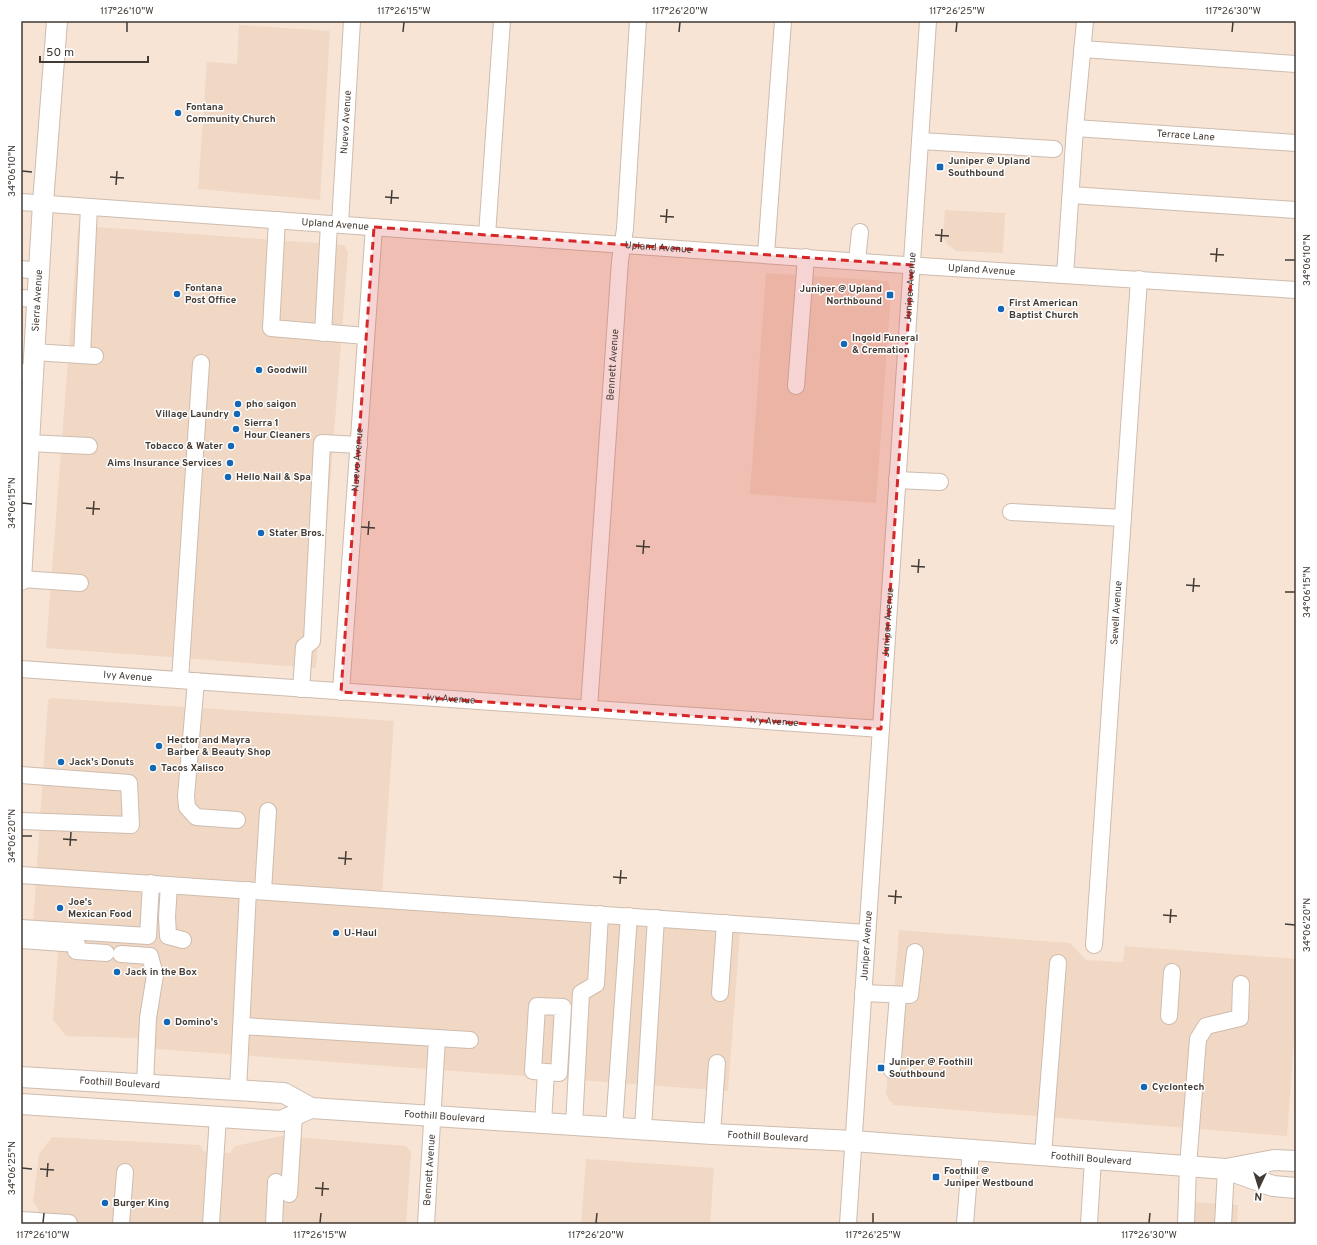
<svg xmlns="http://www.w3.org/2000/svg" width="1317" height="1245" font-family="Overpass,sans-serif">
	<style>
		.built { fill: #f1d8c4 }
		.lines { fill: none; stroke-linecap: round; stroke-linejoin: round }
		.minor-casing { stroke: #cebcae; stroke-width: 18 }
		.major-casing { stroke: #cebcae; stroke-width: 22 }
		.minor { stroke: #fff; stroke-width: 16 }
		.major { stroke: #fff; stroke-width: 20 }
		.marked { fill: #d62828; fill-opacity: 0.2; stroke: #d62828; stroke-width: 3; stroke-dasharray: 8 5; stroke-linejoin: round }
		.ticks { fill: none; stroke: #423a34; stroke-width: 1.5 }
		.poi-dot { fill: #1367b5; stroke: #fff; stroke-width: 1.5 }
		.labels { text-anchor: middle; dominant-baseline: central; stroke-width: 3; stroke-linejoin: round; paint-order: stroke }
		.poi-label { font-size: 10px; font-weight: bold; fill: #423a34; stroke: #fff; text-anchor: start }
		.street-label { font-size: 10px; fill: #423a34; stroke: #fff }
		.neatline { fill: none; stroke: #423a34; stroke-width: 1.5 }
		.ticks-label { font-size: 10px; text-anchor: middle; fill: #423a34 }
	</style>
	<rect width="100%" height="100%" fill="#f7e4d5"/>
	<g class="built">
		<path d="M239,25L330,31L320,200L198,189L207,62L237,64Z"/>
		<path d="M945,210L1005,213L1003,253L956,251L946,243L943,237Z"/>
		<path d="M83,226L344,245L348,252L316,668L46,648L78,229Z"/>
		<path d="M766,273L888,281L891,291L876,503L750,494Z"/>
		<path d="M51,698L394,721L382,894L741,920L728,1091L157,1049L135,1038L66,1036L53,1020L58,952L33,924L48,700Z"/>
		<path d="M899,930L1070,943L1086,960L1123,962L1125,946L1296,959V1013L1287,1136L894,1105L889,1100L886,1093Z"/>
		<path d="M282,1136L406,1146L411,1152L406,1224H37L38,1208L33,1202L39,1154L52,1137L200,1145L203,1151L230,1153L235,1146Z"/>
		<path d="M586,1159L714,1168L710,1224H581Z"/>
		<path d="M1179,1201L1238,1205L1237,1224H1177Z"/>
	</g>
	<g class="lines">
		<g class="minor-casing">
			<g id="minor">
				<path d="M1082,49L1296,64"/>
				<path id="s1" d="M1075,128L1296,143"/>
				<path d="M920,141L1054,149"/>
				<path d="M1071,195L1296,210"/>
				<path id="s2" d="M21,202L890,264L1296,290"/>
				<path d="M277,220L271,328L366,336"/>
				<path id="s3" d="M340,224L352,21"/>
				<path d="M487,235L502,21"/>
				<path d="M766,254L783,21"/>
				<path d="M857,261L860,232"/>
				<path d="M21,269L39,271"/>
				<path d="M1065,275L1075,128L1085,21"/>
				<path d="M21,298L37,299"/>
				<path d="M323,333L329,224"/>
				<path d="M34,352L95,356"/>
				<path d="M82,355L89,207"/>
				<path d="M21,372H33"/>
				<path d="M796,386L806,257"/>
				<path d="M29,443L89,446"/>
				<path d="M897,480L940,482"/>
				<path d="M1011,512L1123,518"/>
				<path d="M21,579L80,583"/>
				<path id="s4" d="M21,669L881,729"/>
				<path d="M180,680L201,363"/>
				<path d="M196,681L186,796L187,807L196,817L237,820"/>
				<path d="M301,689L304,647L312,641L322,443L359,445"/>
				<path id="s5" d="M341,692L374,227"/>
				<path id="s6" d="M589,708L620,261L625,229L638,21"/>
				<path d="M21,775L129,783L131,825L21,821"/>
				<path d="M21,875L867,933"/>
				<path d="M169,885L167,917L168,936L183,940"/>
				<path d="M263,891L268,811"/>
				<path d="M21,928L148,936L151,883"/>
				<path d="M21,940L77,944"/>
				<path id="s7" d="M1094,945L1139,279"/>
				<path d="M76,951L106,953"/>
				<path d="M121,954L150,956L155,975L148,1018L145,1084"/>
				<path d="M720,993L725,923"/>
				<path d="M863,993L910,995L915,952"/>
				<path d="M1169,1016L1172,972"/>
				<path d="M242,1026L437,1038L426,1224"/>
				<path d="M437,1038L470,1040"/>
				<path d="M892,1070L898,995"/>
				<path d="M238,1090L248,890"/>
				<path d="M543,1123L546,1072L533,1071L537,1006L563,1007L559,1073L546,1072"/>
				<path d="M574,1125L581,993L596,984L600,914"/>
				<path d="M614,1127L629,916"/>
				<path d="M643,1129L656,918"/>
				<path d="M712,1134L717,1063"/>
				<path d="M1043,1155L1058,963"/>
				<path d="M289,1194L294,1115"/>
				<path d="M21,1220L69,1223"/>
				<path d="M121,1224L125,1172"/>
				<path d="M211,1224L218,1117"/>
				<path d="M274,1224L276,1182"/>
				<path id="s8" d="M848,1224L928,21"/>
				<path d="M965,1224L971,1150"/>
				<path d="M1089,1224L1093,1159"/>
				<path d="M1186,1224L1188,1166L1198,1039L1206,1026L1240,1018L1241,984"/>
				<path d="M1223,1224L1226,1169"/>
			</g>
		</g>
		<g class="major-casing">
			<g id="major">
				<path id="s9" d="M21,580L43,203L57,21"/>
				<path id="s10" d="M21,1077L284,1093L311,1108"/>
				<path id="s11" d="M21,1104L281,1121L311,1108L712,1134L853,1141L1226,1169L1273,1186L1296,1188"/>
				<path d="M1226,1169L1274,1160L1296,1161"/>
			</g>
		</g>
		<use href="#minor" class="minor"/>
		<use href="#major" class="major"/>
	</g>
	<path class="marked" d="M374,227L912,265L881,729L341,692Z"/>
	<path class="ticks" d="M127,32V22M403,32L404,22M679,32L680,22M956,32L957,22M1232,32L1233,22M22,171L32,172M110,177L124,178M116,185L117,171M385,197L399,198M391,204L392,190M660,216L674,217M666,223L667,209M935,235L949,236M941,242L942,229M1210,254L1224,255M1285,260H1295M1216,262L1217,248M22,503L32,504M86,508L100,509M93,515L94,501M361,527L375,528M368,535L369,521M636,546L650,547M643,554L644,540M911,566L925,567M918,573L919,559M1186,585L1200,586M1193,592L1194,578M1285,592H1295M22,836H32M63,839L77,840M70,846L71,832M338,858L352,859M345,865L346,851M613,877L627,878M620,884L621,870M888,896L902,897M895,904L896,890M1163,915L1177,916M1170,923L1171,909M1285,924L1295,925M22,1168L32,1169M40,1169L54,1170M47,1177L48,1163M315,1188L329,1189M322,1196L323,1182M43,1223L44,1213M320,1223L321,1213M596,1223L597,1213M873,1223V1213M1149,1223L1150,1213"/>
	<g class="poi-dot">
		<circle cx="178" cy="113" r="4"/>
		<rect x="936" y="163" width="8" height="8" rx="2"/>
		<circle cx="177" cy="294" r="4"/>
		<rect x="886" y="291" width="8" height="8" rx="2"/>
		<circle cx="1001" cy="309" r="4"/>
		<circle cx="844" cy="344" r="4"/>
		<circle cx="259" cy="370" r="4"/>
		<circle cx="238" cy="404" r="4"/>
		<circle cx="237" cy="414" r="4"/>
		<circle cx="236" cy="429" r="4"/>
		<circle cx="231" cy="446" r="4"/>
		<circle cx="230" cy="463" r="4"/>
		<circle cx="228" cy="477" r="4"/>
		<circle cx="261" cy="533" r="4"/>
		<circle cx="159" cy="746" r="4"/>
		<circle cx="61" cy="762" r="4"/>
		<circle cx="153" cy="768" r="4"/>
		<circle cx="60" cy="908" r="4"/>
		<circle cx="336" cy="933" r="4"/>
		<circle cx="117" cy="972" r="4"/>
		<circle cx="167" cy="1022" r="4"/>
		<rect x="877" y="1064" width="8" height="8" rx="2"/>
		<circle cx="1144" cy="1087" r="4"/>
		<rect x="932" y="1173" width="8" height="8" rx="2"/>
		<circle cx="105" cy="1203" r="4"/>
	</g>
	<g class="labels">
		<g class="poi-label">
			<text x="186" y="107">Fontana<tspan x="186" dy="12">Community Church</tspan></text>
			<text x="948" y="161">Juniper @ Upland<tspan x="948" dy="12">Southbound</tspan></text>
			<text x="185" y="288">Fontana<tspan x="185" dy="12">Post Office</tspan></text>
			<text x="882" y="289" text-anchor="end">Juniper @ Upland<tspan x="882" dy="12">Northbound</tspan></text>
			<text x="1009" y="303">First American<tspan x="1009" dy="12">Baptist Church</tspan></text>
			<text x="852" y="338">Ingold Funeral<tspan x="852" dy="12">&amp; Cremation</tspan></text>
			<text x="267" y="370">Goodwill</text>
			<text x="246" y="404">pho saigon</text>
			<text x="229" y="414" text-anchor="end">Village Laundry</text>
			<text x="244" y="423">Sierra 1<tspan x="244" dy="12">Hour Cleaners</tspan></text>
			<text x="223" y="446" text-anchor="end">Tobacco &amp; Water</text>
			<text x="222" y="463" text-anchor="end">Aims Insurance Services</text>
			<text x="236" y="477">Hello Nail &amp; Spa</text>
			<text x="269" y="533">Stater Bros.</text>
			<text x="167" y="740">Hector and Mayra<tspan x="167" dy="12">Barber &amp; Beauty Shop</tspan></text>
			<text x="69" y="762">Jack's Donuts</text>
			<text x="161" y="768">Tacos Xalisco</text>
			<text x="68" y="902">Joe's<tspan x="68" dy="12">Mexican Food</tspan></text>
			<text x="344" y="933">U-Haul</text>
			<text x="125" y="972">Jack in the Box</text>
			<text x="175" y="1022">Domino's</text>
			<text x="889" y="1062">Juniper @ Foothill<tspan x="889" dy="12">Southbound</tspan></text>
			<text x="1152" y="1087">Cyclontech</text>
			<text x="944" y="1171">Foothill @<tspan x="944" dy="12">Juniper Westbound</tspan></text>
			<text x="113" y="1203">Burger King</text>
		</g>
		<g class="street-label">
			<text stroke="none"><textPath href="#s3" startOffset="102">Nuevo Avenue</textPath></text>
			<text stroke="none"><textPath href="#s1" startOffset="111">Terrace Lane</textPath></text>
			<text stroke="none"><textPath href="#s2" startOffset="315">Upland Avenue</textPath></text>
			<text stroke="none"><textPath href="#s2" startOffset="639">Upland Avenue</textPath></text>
			<text stroke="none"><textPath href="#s2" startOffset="963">Upland Avenue</textPath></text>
			<text stroke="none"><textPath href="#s8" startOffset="939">Juniper Avenue</textPath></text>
			<text stroke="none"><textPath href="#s9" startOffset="280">Sierra Avenue</textPath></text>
			<text stroke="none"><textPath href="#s6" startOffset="344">Bennett Avenue</textPath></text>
			<text stroke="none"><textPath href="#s5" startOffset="233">Nuevo Avenue</textPath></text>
			<text stroke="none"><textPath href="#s7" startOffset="333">Sewell Avenue</textPath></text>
			<text stroke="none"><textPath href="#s8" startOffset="603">Juniper Avenue</textPath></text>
			<text stroke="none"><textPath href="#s4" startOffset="107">Ivy Avenue</textPath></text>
			<text stroke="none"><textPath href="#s4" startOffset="431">Ivy Avenue</textPath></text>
			<text stroke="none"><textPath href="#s4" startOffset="755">Ivy Avenue</textPath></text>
			<text stroke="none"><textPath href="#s8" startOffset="279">Juniper Avenue</textPath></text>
			<text stroke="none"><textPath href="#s10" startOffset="99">Foothill Boulevard</textPath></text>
			<text stroke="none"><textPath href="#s11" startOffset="427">Foothill Boulevard</textPath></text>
			<text stroke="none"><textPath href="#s11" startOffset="751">Foothill Boulevard</textPath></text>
			<text stroke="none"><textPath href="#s11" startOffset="1075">Foothill Boulevard</textPath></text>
			<text transform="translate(430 1170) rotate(-86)">Bennett Avenue</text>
		</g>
	</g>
	<rect width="1317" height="1245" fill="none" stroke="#ffffff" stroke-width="44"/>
	<g transform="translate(1259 1187) rotate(184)" stroke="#ffffff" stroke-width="3" paint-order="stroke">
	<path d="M0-3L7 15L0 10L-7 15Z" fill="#423a34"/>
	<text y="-6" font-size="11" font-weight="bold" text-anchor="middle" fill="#423a34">N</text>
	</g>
	<path d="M40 56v6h108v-6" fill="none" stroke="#423a34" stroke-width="2"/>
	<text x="46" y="56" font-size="12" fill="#423a34" stroke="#ffffff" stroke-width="3" paint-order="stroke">50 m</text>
	<rect x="22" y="22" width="1273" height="1201" class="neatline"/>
	<g class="ticks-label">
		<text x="127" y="14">117°26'10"W</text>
		<text x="404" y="14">117°26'15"W</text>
		<text x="680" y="14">117°26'20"W</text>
		<text x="957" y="14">117°26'25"W</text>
		<text x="1233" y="14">117°26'30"W</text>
		<text transform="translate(11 171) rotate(-90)" y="4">34°06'10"N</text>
		<text transform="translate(1306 260) rotate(-90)" y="4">34°06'10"N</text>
		<text transform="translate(11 503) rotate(-90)" y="4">34°06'15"N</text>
		<text transform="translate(1306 592) rotate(-90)" y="4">34°06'15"N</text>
		<text transform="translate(11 836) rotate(-90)" y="4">34°06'20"N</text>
		<text transform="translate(1306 925) rotate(-90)" y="4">34°06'20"N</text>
		<text transform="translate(11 1168) rotate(-90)" y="4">34°06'25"N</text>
		<text x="43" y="1238">117°26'10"W</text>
		<text x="320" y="1238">117°26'15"W</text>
		<text x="596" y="1238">117°26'20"W</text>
		<text x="873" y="1238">117°26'25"W</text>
		<text x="1149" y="1238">117°26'30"W</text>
	</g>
</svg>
